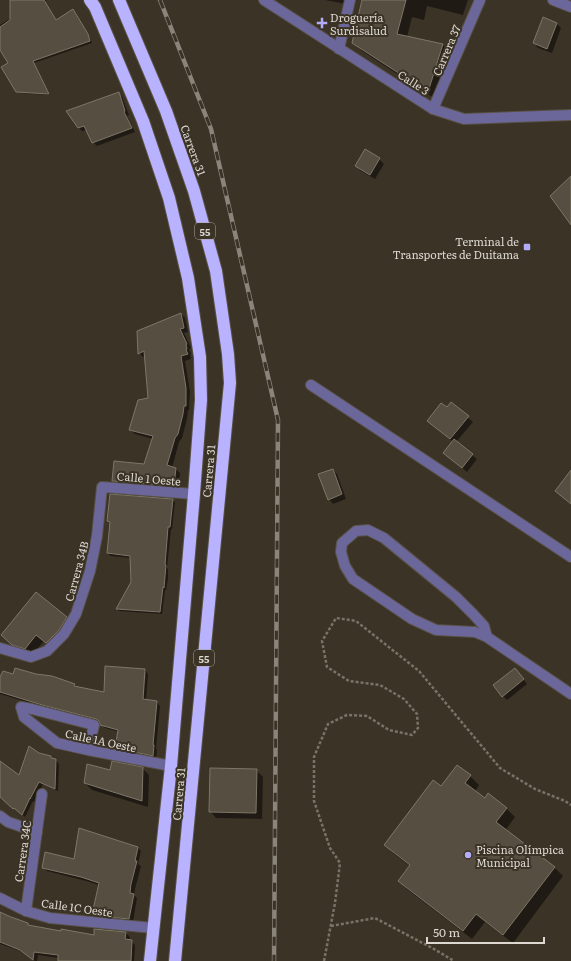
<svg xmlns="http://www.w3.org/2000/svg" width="571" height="961" font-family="Literata,serif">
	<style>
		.shadow { fill: #0007; fill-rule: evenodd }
		.building { fill: #564e40; stroke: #7e7667 }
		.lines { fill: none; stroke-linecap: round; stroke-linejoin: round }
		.minor-casing { stroke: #585145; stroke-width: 12 }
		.highway-casing { stroke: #585145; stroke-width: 14 }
		.path { stroke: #797267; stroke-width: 2.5; stroke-dasharray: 3 2; stroke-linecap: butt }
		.minor { stroke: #6b679b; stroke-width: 10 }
		.highway { stroke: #b8b2ff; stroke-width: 12 }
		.rail-casing { stroke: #8a847a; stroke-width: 4.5 }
		.rail { stroke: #3b3326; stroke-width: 3; stroke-dasharray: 9; stroke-linecap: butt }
		.poi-dot { fill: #b3adf9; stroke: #3b3326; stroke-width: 1.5 }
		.labels { text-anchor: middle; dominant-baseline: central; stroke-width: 4; stroke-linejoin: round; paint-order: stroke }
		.shield { fill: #3b3326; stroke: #aca79e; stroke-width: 1 }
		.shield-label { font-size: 10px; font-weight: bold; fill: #ddd9d1 }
		.poi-label { font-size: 11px; fill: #ddd9d1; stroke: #3b3326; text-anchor: start }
		.street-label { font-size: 11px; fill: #ddd9d1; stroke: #3b3326 }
	</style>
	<rect width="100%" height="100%" fill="#3b3326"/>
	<g class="shadow">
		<path d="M11,0H47L45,2L56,21L75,12L89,36L92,43L34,63L50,95L19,93L17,91L10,63L0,48V25L11,18Z"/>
		<path d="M325,0H346V4Z"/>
		<path d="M363,0H468L463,15L427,6L424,20L412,17L407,37L443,45L451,53L437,100L362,51L353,42Z"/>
		<path d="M543,19L557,24L561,28L552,53L538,48L534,43Z"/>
		<path d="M118,94L122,97L129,115L127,116L135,132L97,146L93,142L87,130L82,131L78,127Z"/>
		<path d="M365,151L379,159L384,164L375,179L361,171L356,166Z"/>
		<path d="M181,314L185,318L188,332L184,333L191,348L189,349L191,354H190L191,359L185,361L190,392L189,410H188L187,419L182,438L179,442L172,468L176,469L180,473L178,490L117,485L113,481L145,465L153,439L135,434L130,430L149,398L145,356L143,357L139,353Z"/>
		<path d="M451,403L473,422L456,442L477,459L467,472L449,457L453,442L433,425Z"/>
		<path d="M333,470L337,474L346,499L333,504L329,499Z"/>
		<path d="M172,500L175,502L172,529H171L167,568L168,569V579L166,590H165L162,614L119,611L117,609L132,582L131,558L110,556L108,553L110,523L108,521Z"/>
		<path d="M66,617L73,624L53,649L44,641L32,655L20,651L2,635Z"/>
		<path d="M145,670L148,674L146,701L157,702L160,706L156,749L157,750L156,759L119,752L116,748L119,732L105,728L101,724L100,722L47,708L0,694V679L74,684L77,687L105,693ZM144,672H146L143,704H141Z"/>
		<path d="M519,674L527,684L507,700L503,696Z"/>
		<path d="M38,754L51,757L52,759L56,760L59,764L58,791L43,784L34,802L33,801L25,817L14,806L0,796V762L19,777Z"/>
		<path d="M457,766L470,776L479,785L475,792L485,799L506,808L515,817L505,831L554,867L563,876L513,943L485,922L472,939L408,890L399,881L410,866L394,854L385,845L441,787Z"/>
		<path d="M142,768L149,775L148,807L92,790L85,783L111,772Z"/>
		<path d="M256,770L263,777L262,819L216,818L210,811Z"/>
		<path d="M137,847L141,851L138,864L141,866L135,889L134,895L137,898L133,922L101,919L97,916V912L95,909L99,885L86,881L47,871L43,867Z"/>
		<path d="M0,913L28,924L30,927L95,937V930L126,933L130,937L129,941H131L135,945L134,961H59V958L38,955L37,961H35L26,953L0,944Z"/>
	</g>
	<g class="building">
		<path d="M10,0H44L56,20L73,9L88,34L90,41L33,61L49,94L16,92L1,67L8,63L0,50V27L10,20Z"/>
		<path d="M362,0H406L397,34L443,44L428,92L352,43Z"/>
		<path d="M543,17L557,23L547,49L533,43Z"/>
		<path d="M119,92L125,111L124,112L132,128L92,143L84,126L78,128L66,111Z"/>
		<path d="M365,149L380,158L370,175L355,166Z"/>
		<path d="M571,176V225L550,196Z"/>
		<path d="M181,313L184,328L180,329L187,344L186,345L187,349L186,350L188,354L181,356L186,388V406H184L183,414L178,434L175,438L167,465L176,468L174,486L112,481L114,461L144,464L153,436L129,430L138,400L148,398L144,351L138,354L137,331Z"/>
		<path d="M451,402L469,416L450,439L427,421L441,403L447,407Z"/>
		<path d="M454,439L473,454L462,468L443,453Z"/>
		<path d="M333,469L342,494L328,500L318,474Z"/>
		<path d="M571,470V504L555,491Z"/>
		<path d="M110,494L173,499L170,527H168L165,565H166L165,576L164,588L163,587L160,612L116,609L131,582L130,556L107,553L110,522L107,521Z"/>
		<path d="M36,592L67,617L59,630L46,643L36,635L25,649L12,645L1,635Z"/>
		<path d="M105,666L145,669L143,699L157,701L153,745H154L153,756L115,748L118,730L100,725L99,721L96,719L42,705L0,692V677L3,671L13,674L15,668L36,674L52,676L75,684L74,686L104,692Z"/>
		<path d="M515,668L524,679L502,697L493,685Z"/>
		<path d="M29,746L39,753L51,756V758L56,759L55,789L39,782L30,799V798L22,815L14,808L13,809L0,797V761L19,775Z"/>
		<path d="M112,761L143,767L142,801L84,783L87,764L110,770Z"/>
		<path d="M457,765L471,775L465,783L485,798L488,793L507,808L496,822L555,867L503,935L476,914L463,931L398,881L410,865L384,845L433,780L441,786Z"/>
		<path d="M210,768L257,769L256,813L209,812Z"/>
		<path d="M79,828L138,847L135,861H137L131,884L130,893L134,894L129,919L96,916V910H93L99,883L81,877L42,868L45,852L74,859Z"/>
		<path d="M0,912L11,917L28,923V925L61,931V929L94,935V929L126,932L125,939L132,940L131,961H58V955L34,952L33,960L20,950L0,942Z"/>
	</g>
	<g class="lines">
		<g class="minor-casing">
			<g id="minor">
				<path d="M264,0L433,109L464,119L571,115"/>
				<path d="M553,0L571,7"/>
				<path d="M339,49L350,0"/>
				<path d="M433,109L480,0"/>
				<path d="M311,385L571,557"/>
				<path d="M487,637L484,626L474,615L456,597L384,538L368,530L356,531L342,543L341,552L345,566L353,579L412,619L436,630L475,632L487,637L571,694"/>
				<path d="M0,648L31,657L47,651L64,634L76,614L90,571L97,536L102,487L194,494"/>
				<path d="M88,750L94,725L32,709L21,707L24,717L57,743L88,750L171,766"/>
				<path d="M0,816L8,822L37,832"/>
				<path d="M0,898L26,911L50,918L153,928"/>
				<path d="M26,911L42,794"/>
			</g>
		</g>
		<g class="highway-casing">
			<g id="highway">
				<path d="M90,0L95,7L143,121L169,198L188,278L200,357L201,400L194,494L171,766L150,961"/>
				<path d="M119,0L166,111L194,191L216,271L228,354L230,383L175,961"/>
			</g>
		</g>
		<g class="path">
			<path d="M331,926L375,918L434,949L454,961"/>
			<path d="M324,961L335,903L340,863L330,848L314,801V757L328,724L347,715L367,716L389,730L412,735L418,728L417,714L404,699L380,685L349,681L327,667L322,641L336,618L356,621L419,671L500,768L535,789L565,801L571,805"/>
		</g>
		<use href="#minor" class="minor"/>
		<use href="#highway" class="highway"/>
		<g class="rail-casing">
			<path id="rail" d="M160,0L211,129L278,420L274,961"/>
		</g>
		<use href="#rail" class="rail"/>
	</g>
	<g class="poi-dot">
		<path d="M320 17h4v4h4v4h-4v4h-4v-4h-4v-4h4z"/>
		<rect x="523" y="243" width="8" height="8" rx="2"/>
		<circle cx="468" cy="855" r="4"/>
	</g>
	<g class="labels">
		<g class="shield">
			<rect x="195" y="223" width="20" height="16" rx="3"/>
			<rect x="194" y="650" width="20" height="16" rx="3"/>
		</g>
		<g class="shield-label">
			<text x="205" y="231">55</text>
			<text x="204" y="658">55</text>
		</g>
		<g class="poi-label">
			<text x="330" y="17">Droguería<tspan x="330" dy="13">Surdisalud</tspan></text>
			<text x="519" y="241" text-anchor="end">Terminal de<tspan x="519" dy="13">Transportes de Duitama</tspan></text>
			<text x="476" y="849">Piscina Olímpica<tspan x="476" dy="13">Municipal</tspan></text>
		</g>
		<g class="street-label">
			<text transform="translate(446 50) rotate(-67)">Carrera 37</text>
			<text transform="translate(414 82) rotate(33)">Calle 3</text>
			<text transform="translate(194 150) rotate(70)">Carrera 31</text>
			<text transform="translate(208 471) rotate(-85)">Carrera 31</text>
			<text transform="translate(149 478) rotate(5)">Calle 1 Oeste</text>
			<text transform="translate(76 571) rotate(-75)">Carrera 34B</text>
			<text transform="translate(101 740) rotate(12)">Calle 1A Oeste</text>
			<text transform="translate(178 794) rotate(-85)">Carrera 31</text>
			<text transform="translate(22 851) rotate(-82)">Carrera 34C</text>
			<text transform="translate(77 907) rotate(8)">Calle 1C Oeste</text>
		</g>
	</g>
	<path d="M427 937v6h117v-6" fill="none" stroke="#ddd9d1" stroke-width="2"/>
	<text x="433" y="937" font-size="12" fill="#ddd9d1" stroke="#3b3326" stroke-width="3" paint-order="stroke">50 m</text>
</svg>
